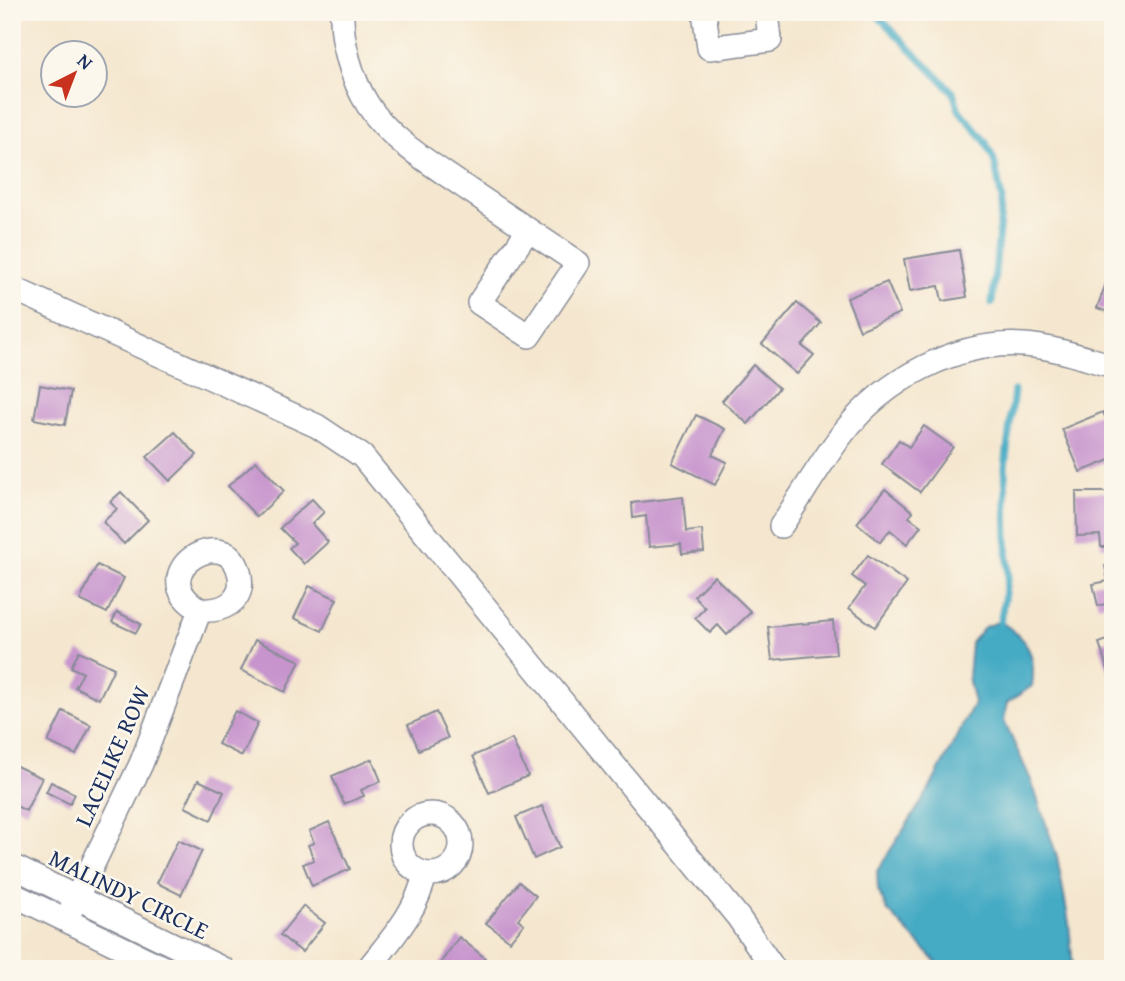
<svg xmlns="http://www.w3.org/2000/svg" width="1125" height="981" font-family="'Gentium Book Plus',serif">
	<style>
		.water { fill: #45aac4; stroke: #306c91; stroke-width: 2 }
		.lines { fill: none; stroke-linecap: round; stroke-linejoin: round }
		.stream { stroke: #45aac4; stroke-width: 7 }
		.building { fill: #c794cd }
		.minor-casing { stroke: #888b96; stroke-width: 26 }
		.minor { stroke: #fff; stroke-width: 23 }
		.labels { text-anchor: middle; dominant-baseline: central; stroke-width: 5; stroke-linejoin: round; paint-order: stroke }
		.street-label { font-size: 24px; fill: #1b2f5e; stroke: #fbf7ec }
	</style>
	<rect width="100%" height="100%" fill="#fbf7ec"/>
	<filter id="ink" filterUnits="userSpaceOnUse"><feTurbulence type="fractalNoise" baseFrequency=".0143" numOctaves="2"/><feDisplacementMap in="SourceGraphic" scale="14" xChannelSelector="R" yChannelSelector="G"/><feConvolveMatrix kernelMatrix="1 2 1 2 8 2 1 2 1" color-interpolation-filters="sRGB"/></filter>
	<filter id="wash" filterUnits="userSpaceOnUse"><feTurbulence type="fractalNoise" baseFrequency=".00686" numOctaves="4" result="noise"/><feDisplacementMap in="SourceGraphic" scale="28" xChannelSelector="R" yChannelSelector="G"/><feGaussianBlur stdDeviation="1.57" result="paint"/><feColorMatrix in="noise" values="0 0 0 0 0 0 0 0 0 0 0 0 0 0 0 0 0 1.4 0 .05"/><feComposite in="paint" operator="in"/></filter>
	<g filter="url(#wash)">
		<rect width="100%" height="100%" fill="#f5e7cf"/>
		<path class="water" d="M1000,621C1027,639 1037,654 1032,686L1007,703L1004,721L1031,780L1057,856L1069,923L1073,969H943L887,910L878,890L877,871L929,790L974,703L968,677L971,643L984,627Z"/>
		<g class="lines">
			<g class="stream">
				<path d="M877,15L953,92L959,110L985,141L994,160L1002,200L992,303"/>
				<path d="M999,630L1008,575L1005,467L1014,391"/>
			</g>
		</g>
		<g id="blocks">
			<g class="building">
				<path d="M959,250L967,297L942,301L939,286L910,291L904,259Z"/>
				<path d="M1109,275L1113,276V314L1097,308Z"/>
				<path d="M887,282L900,313L860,330L847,298Z"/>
				<path d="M797,303L821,323L802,346L814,355L797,374L762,344Z"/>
				<path d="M753,365L779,388L748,424L722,401Z"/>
				<path d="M40,385L71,391L65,425L34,419Z"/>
				<path d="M1103,412L1113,435V459L1080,472L1062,429Z"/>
				<path d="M696,415L725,429L712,455L727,462L715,485L672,463Z"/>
				<path d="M924,426L953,447L920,492L882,464L899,440L909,447Z"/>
				<path d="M175,432L197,455L170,481L147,457Z"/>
				<path d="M256,461L284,491L257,517L228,486Z"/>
				<path d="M885,489L913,512L909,517L921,526L907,544L890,530L880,542L857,523Z"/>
				<path d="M121,492L148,520L124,544L103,522L117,509L110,502Z"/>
				<path d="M1076,492H1113V547H1101L1100,535L1077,536Z"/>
				<path d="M683,497L686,532L702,530L704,552L682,554L681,544L649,547L646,516L633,518L632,503Z"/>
				<path d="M312,499L324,512L312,524L328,542L304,564L289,548L295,543L280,528Z"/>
				<path d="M868,555L907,583L875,627L849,608L865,586L852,576Z"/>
				<path d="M1113,564V617H1112L1109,603L1098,606L1093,584L1108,581L1105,566Z"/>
				<path d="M97,565L124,578L107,613L80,600Z"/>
				<path d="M714,576L751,612L727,635L718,625L710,633L695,618L705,608L694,596Z"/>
				<path d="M309,586L337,599L322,631L294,618Z"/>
				<path d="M117,612L141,624L136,633L112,622Z"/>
				<path d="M833,621L836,654L772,660L768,627Z"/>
				<path d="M1113,638V682H1112L1099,643Z"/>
				<path d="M255,640L300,661L285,692L241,670Z"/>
				<path d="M79,651L114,668L99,699L75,687L83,673L71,667Z"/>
				<path d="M63,711L91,725L76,755L48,742Z"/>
				<path d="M235,711L258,723L242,756L218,744Z"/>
				<path d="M436,712L448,738L419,750L408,725Z"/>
				<path d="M512,739L528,776L489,793L473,756Z"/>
				<path d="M372,759L381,781L361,790L364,796L344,804L332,776Z"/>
				<path d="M12,764L42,778L26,811L12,804Z"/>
				<path d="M198,780L224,792L211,820L185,807Z"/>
				<path d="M51,782L75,794L70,804L46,792Z"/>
				<path d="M542,806L560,847L534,859L516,817Z"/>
				<path d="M329,822L350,869L312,886L303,864L314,860L308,845L314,843L309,831Z"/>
				<path d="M178,840L202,851L181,895L157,883Z"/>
				<path d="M519,882L536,896L518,919L524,924L510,941L486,923Z"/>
				<path d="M303,906L325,923L302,952L280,935Z"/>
				<path d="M459,937L485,958L477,969H436Z"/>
			</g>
		</g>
	</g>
	<g filter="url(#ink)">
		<use href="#blocks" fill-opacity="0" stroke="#888b96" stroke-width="2"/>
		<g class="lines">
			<g class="minor-casing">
				<g id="minor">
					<path d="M342,12C341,42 352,80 368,105C391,141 432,164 466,188C503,213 541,238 578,263L529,336L479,303L528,230"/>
					<path d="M704,12L709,48L770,40L767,12"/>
					<path d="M12,288L317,426L362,456L738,917L774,969"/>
					<path d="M781,526C802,495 821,462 843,433C884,380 957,340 1024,345C1054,347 1084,358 1113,366"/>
					<circle cx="431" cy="844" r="30"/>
					<path d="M12,866L223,969"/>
					<path d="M12,894L166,969"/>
					<path d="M66,920L141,764L200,610C222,612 244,602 240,576C230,518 138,573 200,610"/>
					<path d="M368,969C391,939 417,912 425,874"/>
				</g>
			</g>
			<use href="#minor" class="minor"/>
		</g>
	</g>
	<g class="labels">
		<g class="street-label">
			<text transform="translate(112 756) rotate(-66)">LACELIKE ROW</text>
			<text transform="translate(129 894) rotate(26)">MALINDY CIRCLE</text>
		</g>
	</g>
	<rect width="1125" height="981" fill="none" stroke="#fbf7ec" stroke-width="42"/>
	<g transform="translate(74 74) rotate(42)"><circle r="33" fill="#fbf7ec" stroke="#a1a7b3" stroke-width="2"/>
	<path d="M0-5L12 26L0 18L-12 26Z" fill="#c8321e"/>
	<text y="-10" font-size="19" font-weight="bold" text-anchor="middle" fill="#1b2f5e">N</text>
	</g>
</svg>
